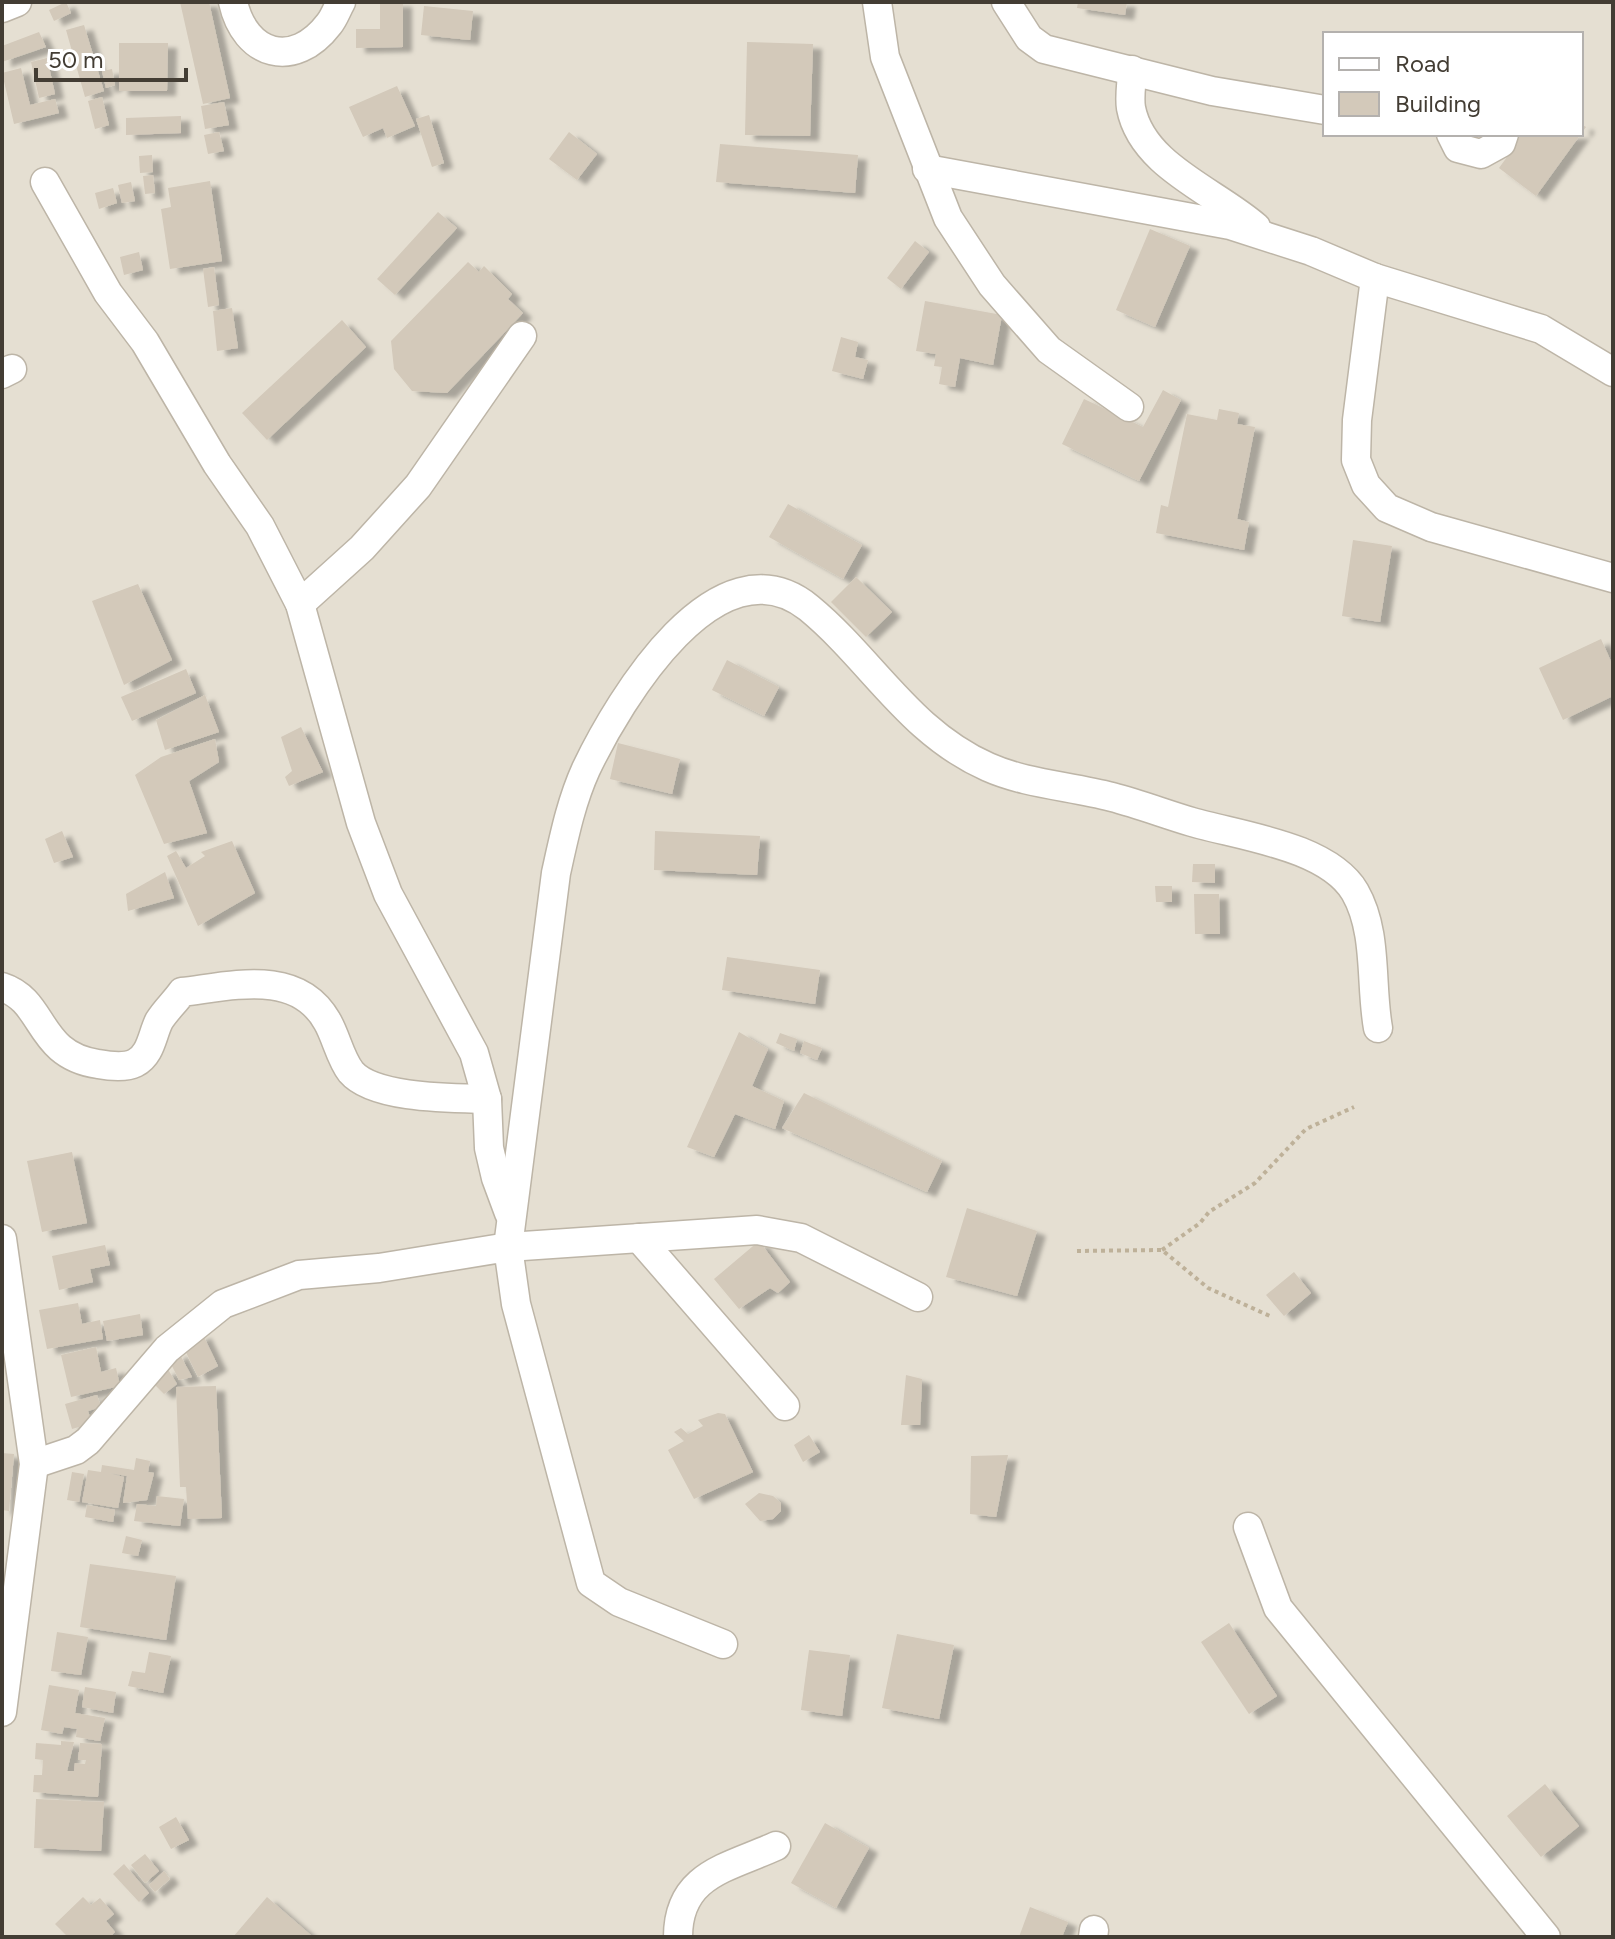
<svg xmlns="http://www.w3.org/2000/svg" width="1615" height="1939" font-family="Figtree,sans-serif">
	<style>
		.residential { fill: #e5dfd2; fill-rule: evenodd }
		.building { fill: #d3c9ba; filter: url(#shadow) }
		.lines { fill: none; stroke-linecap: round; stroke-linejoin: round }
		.minor-casing { stroke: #bdb5a7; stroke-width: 31 }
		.path { stroke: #beb199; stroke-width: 4; stroke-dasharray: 4 4; stroke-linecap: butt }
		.minor { stroke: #fff; stroke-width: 28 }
	</style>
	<defs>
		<filter id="shadow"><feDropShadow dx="9" dy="5" stdDeviation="2" flood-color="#0004"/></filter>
	</defs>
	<rect width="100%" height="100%" fill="#f2ede4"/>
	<path class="residential" d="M2,2H1613V1937H2ZM1325,34H1581V134H1325Z"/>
	<g class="building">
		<path d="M66,2L71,13L54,21L49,10Z"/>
		<path d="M180,2H209L230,98L203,104Z"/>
		<path d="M380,2H403V47L356,48V29H380Z"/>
		<path d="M1078,2H1127L1125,15L1077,8Z"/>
		<path d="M424,6L473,11L470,40L421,35Z"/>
		<path d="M84,25L104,91L85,97L66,30Z"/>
		<path d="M39,32L46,47L2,62V46Z"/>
		<path d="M747,42L813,44L810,136L745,135Z"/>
		<path d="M119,43H168L167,91H119Z"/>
		<path d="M47,58L55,94L39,98L31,62Z"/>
		<path d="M21,68L30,105L55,99L59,113L14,124L2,73Z"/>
		<path d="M112,69L115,85L106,88L102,71Z"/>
		<path d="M397,86L415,126L387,138L383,128L363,137L349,107Z"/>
		<path d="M102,97L109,125L95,129L88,101Z"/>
		<path d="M224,102L229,125L205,129L201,106Z"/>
		<path d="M429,115L444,163L432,167L416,119Z"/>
		<path d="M181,116V133L126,135V118Z"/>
		<path d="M1581,124L1586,127L1536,196L1499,168L1515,146L1510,142L1516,134H1581Z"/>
		<path d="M219,132L224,151L208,154L204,135Z"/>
		<path d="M569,132L597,154L577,180L549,159Z"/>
		<path d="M720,144L858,155L855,193L716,182Z"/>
		<path d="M152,155L153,172L140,173L139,156Z"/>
		<path d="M153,175L155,193L145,194L143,176Z"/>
		<path d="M210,181L222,261L170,269L161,209L171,207L168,188Z"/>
		<path d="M131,182L135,201L122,203L118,185Z"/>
		<path d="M113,188L117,203L99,209L95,193Z"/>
		<path d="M438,212L457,228L395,295L377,279Z"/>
		<path d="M1150,229L1190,246L1155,327L1116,310Z"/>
		<path d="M915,241L929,252L901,289L887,278Z"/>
		<path d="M139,252L143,270L124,275L120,257Z"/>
		<path d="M468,262L479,272L484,266L512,294L508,299L523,313L447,393L412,391L394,369L391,341Z"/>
		<path d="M214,267L219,305L208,307L203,269Z"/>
		<path d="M925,301L1002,315L993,365L960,358L955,387L939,384L942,367L934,366L936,354L916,351Z"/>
		<path d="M232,308L238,348L217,351L213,311Z"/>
		<path d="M342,320L366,347L267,440L242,413Z"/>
		<path d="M841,337L858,342L855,357L868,360L863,379L832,371Z"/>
		<path d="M1163,390L1181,400L1139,481L1062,444L1084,399L1143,427Z"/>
		<path d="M1219,409L1239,413L1237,424L1255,427L1237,519L1249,522L1244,550L1156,533L1161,505L1168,507L1187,414L1217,420Z"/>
		<path d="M788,504L862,545L843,579L769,537Z"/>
		<path d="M1353,540L1392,546L1380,622L1342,616Z"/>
		<path d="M856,577L892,612L866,637L831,602Z"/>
		<path d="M138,584L172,660L124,685L92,601Z"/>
		<path d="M1601,639L1613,666V696L1563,720L1539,668Z"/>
		<path d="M727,660L779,687L764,716L712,690Z"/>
		<path d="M186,669L196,693L132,721L121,697Z"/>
		<path d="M205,695L219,732L165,750L156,720Z"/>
		<path d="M301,727L323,772L289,786L285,777L292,771L281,737Z"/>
		<path d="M215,739L219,762L189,781L207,833L164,844L135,775L161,757Z"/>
		<path d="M618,743L680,759L672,794L610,779Z"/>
		<path d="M62,831L73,857L54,863L45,839Z"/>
		<path d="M655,831L760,836L757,875L654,870Z"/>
		<path d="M232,841L255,893L198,926L167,856L176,851L186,868L205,856L201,852Z"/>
		<path d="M1193,864H1215V883L1192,882Z"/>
		<path d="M165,872L174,898L128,911L126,894Z"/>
		<path d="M1155,886H1172V902H1156Z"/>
		<path d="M1194,894H1219L1220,934H1195Z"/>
		<path d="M727,957L820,970L815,1004L722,990Z"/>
		<path d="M739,1032L768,1049L752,1086L784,1101L775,1129L735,1114L714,1157L687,1147Z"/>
		<path d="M780,1033L797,1039L794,1051L776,1043Z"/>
		<path d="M804,1041L822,1048L817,1060L800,1053Z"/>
		<path d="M804,1093L942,1161L927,1192L782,1128Z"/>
		<path d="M72,1152L87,1223L42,1232L27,1161Z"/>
		<path d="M967,1208L1037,1231L1017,1296L946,1277Z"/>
		<path d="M759,1241L790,1282L778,1293L770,1288L739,1309L714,1279Z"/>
		<path d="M105,1245L110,1265L90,1269L93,1282L59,1290L52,1256Z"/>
		<path d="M1294,1272L1311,1293L1284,1316L1266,1295Z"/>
		<path d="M78,1303L82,1324L100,1320L103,1339L47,1349L39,1310Z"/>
		<path d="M140,1314L143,1335L107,1341L103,1321Z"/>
		<path d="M202,1333L218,1366L198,1377L182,1344Z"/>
		<path d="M96,1347L101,1372L116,1368L120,1386L71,1397L61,1355Z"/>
		<path d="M178,1351L192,1377L179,1380L170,1362Z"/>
		<path d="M167,1368L177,1384L164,1394L152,1382Z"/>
		<path d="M906,1375L922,1379L920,1425H901Z"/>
		<path d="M216,1386L222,1518L188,1519L186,1487H180L176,1387Z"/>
		<path d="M97,1395L101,1407L88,1411L92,1423L72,1429L65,1404Z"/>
		<path d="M718,1413L725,1414L753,1472L694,1499L668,1450L684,1441L674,1432L681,1428L688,1434L703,1426L698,1420Z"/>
		<path d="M809,1435L820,1452L803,1462L794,1445Z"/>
		<path d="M2,1453L14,1454L9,1511L2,1510Z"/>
		<path d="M1008,1455L996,1517L970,1514L971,1456Z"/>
		<path d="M136,1458L150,1461L148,1472L154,1473L147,1500L123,1503L127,1476L109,1473L124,1477L118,1508L82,1502L88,1470L101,1472L102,1465L134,1470Z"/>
		<path d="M72,1472L84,1474L79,1502L67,1500Z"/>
		<path d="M759,1493L773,1496L781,1503V1511L773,1519L760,1521L745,1504Z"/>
		<path d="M157,1496L184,1499L180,1526L134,1521L137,1504L156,1506Z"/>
		<path d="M87,1505L115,1510L113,1522L85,1517Z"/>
		<path d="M126,1536L142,1540L138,1556L122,1553Z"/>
		<path d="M90,1564L176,1576L166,1640L80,1627Z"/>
		<path d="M1229,1623L1277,1696L1249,1714L1201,1642Z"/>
		<path d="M57,1632L88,1637L81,1675L51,1671Z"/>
		<path d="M897,1634L954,1645L939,1719L882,1708Z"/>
		<path d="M809,1650L850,1655L842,1716L801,1710Z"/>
		<path d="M149,1652L171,1656L163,1693L128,1686L132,1671L145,1673Z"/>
		<path d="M49,1685L79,1690L75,1713L105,1718L100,1741L76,1737L77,1729L64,1727L62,1734L41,1730Z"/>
		<path d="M85,1687L116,1692L113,1713L82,1707Z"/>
		<path d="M61,1741L74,1742L67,1771H74L75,1763L85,1764L86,1760H78L80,1743L102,1744L98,1797L33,1792L34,1775H42L43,1760L35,1759L36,1743L61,1745Z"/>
		<path d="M1545,1784L1579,1826L1541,1857L1507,1816Z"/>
		<path d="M36,1799L104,1802L101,1851L34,1848Z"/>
		<path d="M176,1817L189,1840L171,1849L159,1827Z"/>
		<path d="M825,1823L869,1848L836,1908L791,1883Z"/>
		<path d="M145,1854L159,1871L145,1883L131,1865Z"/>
		<path d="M124,1864L149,1893L139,1902L113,1874Z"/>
		<path d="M164,1871L170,1879L155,1892L149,1885Z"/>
		<path d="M83,1897L91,1905L100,1898L114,1914L106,1921L115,1932L110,1937H68L55,1924Z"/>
		<path d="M267,1897L313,1937H233Z"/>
		<path d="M1030,1907L1068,1922L1062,1937H1019Z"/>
	</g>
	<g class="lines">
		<g class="minor-casing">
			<g id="minor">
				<path d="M233,2C245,56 294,70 329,24C334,18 337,9 341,2"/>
				<path d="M877,2L885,57L948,218L992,285L1049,350L1129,407"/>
				<path d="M1006,2L1029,38L1044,49L1212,91L1325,110"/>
				<path d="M2,8L17,2"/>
				<path d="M1132,70C1132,82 1129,96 1131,108C1142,166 1215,191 1256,227"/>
				<path d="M1451,134L1458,148L1481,154L1501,143L1504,134"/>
				<path d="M927,169L1230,225L1311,251L1375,278L1357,420L1356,460L1366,485L1387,508L1431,527L1613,578"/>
				<path d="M45,182L108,293L145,342L217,464L260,526L300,604L361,823L388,894L474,1053L487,1099L489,1148L496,1178L509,1213"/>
				<path d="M1375,278L1541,329L1613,372"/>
				<path d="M2,374L12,369"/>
				<path d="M300,604L362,548L418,486L522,336"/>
				<path d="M2,987C46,1001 36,1055 98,1064C109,1066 125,1068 135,1063C151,1055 152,1035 159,1021C165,1011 175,1002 182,992C232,986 297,968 327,1021C336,1036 340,1058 351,1072C374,1099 453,1098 487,1099"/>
				<path d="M639,1238L785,1406"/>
				<path d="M2,1239L34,1464L2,1712"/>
				<path d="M918,1297L801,1238L757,1230L508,1247L556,873C564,837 571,802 586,769C619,700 718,534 809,608C872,660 909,732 988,767C1026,784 1071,786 1112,797C1139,804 1165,814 1192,822C1240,836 1328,846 1355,892C1378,932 1370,984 1378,1028"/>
				<path d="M34,1464L76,1450L88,1441L167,1349L223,1304L299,1275L379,1268L508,1247L516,1304L591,1583L619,1602L723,1644"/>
				<path d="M1248,1527L1278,1608L1546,1937"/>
				<path d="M678,1937C678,1874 728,1868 776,1846"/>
				<path d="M1093,1937L1094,1930"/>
			</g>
		</g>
		<g class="path">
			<path d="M1162,1250L1200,1223L1209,1212L1255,1183L1306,1129L1354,1107"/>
			<path d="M1077,1251L1162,1250L1208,1288L1272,1317"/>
		</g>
		<use href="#minor" class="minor"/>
	</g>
	<rect width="1615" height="1939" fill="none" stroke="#433d34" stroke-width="8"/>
	<rect x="1323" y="32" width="260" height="104" fill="#ffffff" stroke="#b4b1ae" stroke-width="2"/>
	<rect x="1339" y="58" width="40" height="12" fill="#ffffff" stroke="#b4b1ae" stroke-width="2"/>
	<text x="1395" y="72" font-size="24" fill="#433d34">Road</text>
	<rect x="1339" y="92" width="40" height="24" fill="#d3c9ba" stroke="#b4b1ae" stroke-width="2"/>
	<text x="1395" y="112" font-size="24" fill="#433d34">Building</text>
	<path d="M36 68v12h150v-12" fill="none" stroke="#433d34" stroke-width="4"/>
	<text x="48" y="68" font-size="24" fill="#433d34" stroke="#ffffff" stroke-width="6" paint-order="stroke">50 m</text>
</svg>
